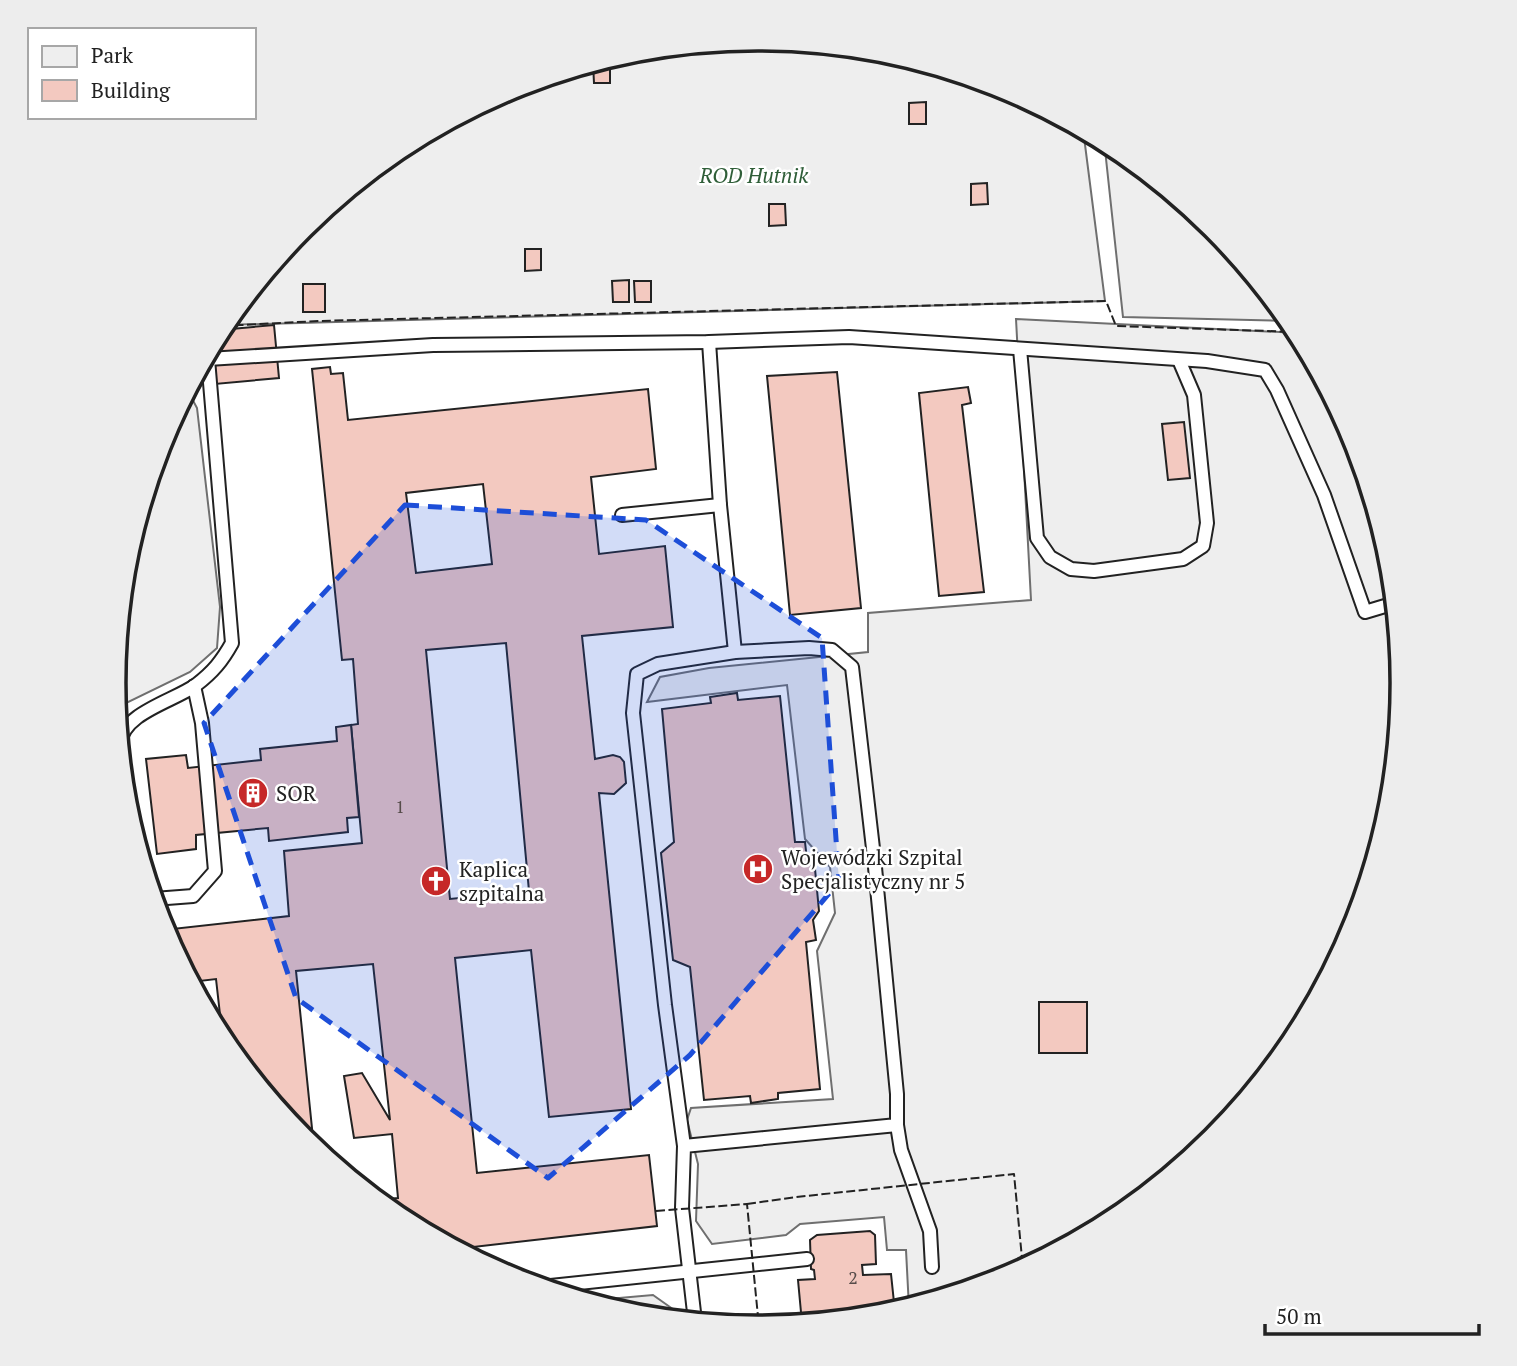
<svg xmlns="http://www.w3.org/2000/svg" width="1517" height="1366" font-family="'PT Serif',serif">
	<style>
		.green { fill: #eee; stroke: #6f6f6f; stroke-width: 2 }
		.parking { fill: #ededed; stroke: #6f6f6f; stroke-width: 2 }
		.building { fill: #f3c9c0; stroke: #222; stroke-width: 2; fill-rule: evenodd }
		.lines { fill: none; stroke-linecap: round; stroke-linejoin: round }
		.service-casing { stroke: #222; stroke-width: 16 }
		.service { stroke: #fff; stroke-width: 12 }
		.fence { stroke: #222; stroke-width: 2; stroke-dasharray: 9 3.5; stroke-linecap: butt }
		.marked { fill: #1d4ed8; fill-opacity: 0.2; stroke: #1d4ed8; stroke-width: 5; stroke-dasharray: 14 9; stroke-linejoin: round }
		.labels { text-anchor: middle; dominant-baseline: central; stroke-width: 5; stroke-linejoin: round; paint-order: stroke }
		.number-label { font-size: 18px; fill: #564c4a }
		.park-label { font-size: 21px; font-style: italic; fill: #2f5e38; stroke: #fff }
		.poi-label { font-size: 21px; fill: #222; stroke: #fff; text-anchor: start }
		.rim { fill: none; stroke: #222; stroke-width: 3.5 }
	</style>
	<rect width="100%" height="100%" fill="#fff"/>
	<g class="green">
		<path d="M758,39L885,51L1006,88L1083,129L1105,301L223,325L303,227L401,147L512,87L633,51Z"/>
		<path d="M1104,140L1117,147L1215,228L1291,321L1123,317Z"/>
		<path d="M1016,319L1299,333L1354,437L1391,558L1403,683L1391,809L1354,930L1294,1041L1214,1139L1116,1219L1005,1279L909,1308L906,1250H887L884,1217L800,1224L786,1235L712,1244L696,1221L698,1164L687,1120L691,1108L833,1099L817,951L835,913L830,867L805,839L787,685L647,702L660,677L709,668L868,652V613L1031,600Z"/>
		<path d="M188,391L197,408L220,607L217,648L190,672L116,708L114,683L126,557L163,436Z"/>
	</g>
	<path class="parking" d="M653,1295L684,1317V1320L632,1315L585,1301Z"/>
	<g class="building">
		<path d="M793,42L809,44L810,51L793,52Z"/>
		<path d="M610,62V83H594L593,63Z"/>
		<path d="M926,102V124H909V103Z"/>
		<path d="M987,183L988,204L971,205V184Z"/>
		<path d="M769,204H785L786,225L769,226Z"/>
		<path d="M525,249H541V270L525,271Z"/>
		<path d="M629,280V302H613L612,281Z"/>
		<path d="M634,281H651V302H635Z"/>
		<rect x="303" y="284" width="22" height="28"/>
		<path d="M274,325L279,378L215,384L211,346L220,330Z"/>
		<path d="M330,367L331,374L343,373L348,420L648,389L656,469L591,477L599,554L665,546L673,627L582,636L595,759L613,755L620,757L624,762L626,783L614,794L599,793L631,1109L549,1117L531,950L455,958L477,1173L649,1155L657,1226L456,1249L400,1219L377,1200L398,1198L392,1134L354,1138L344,1076L362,1073L390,1120L373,964L296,971L314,1148L302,1138L223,1041L216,979L191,982L163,930L289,916L284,851L362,843L351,725L358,724L353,659L342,660L312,369ZM483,484L492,564L416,573L406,493ZM506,643L529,891L450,899L426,650Z"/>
		<path d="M837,372L861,608L790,615L767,376Z"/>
		<path d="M968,387L971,403L962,405L984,592L939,596L919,393Z"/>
		<path d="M1184,422L1190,478L1168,480L1162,424Z"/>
		<path d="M737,693L738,700L780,696L795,842H805L807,860L815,869L819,911L813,920L816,940L806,942L820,1089L778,1093V1099L751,1103L750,1096L704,1100L690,967L673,960L661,853L674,842L662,709L711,703L710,697Z"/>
		<path d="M351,725L359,817L347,818L348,832L269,841L268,828L196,835V849L157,854L146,759L186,755L188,768L261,760L260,749L337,741L336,727Z"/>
		<rect x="1039" y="1002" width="48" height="51"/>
		<path d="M870,1231L875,1235L876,1264L862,1265L863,1275L891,1274L895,1312L884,1315L802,1323L798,1280L815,1279L814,1270L811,1269L810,1240L817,1235Z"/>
	</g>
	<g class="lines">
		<g class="service-casing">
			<g id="service">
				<path d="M1020,349L1037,538L1050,557L1071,569L1094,571L1183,559L1203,546L1207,523L1194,395L1179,360"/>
				<path d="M208,359L433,345L709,342L849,337L1207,361L1265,370L1277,390L1324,495L1365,612L1395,603"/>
				<path d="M622,515L720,505"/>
				<path d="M120,744C122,713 174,701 196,685C213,672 222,661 232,643L208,359H205"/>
				<path d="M154,899L193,896L215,871L202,723L194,686"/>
				<path d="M897,1125L901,1150L930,1231L932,1267"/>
				<path d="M684,1146L665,1005L633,713L637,674L658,664L735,652"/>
				<path d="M541,1287L807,1259"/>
				<path d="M695,1321L682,1208L684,1146L897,1125V1094L874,857L852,667L832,650L809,648L735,652L720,505L709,342"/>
			</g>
		</g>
		<use href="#service" class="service"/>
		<g class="fence">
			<path d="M222,326L318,321L1106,301L1116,326L1298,332"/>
			<path d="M747,1204L796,1197L1014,1174L1023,1269"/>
			<path d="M656,1211L747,1204L759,1327"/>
		</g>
	</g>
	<path class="marked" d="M405,505L646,520L822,638L839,882L690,1055L548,1178L296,998L204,723Z"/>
	<defs>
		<g id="building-disc" transform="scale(1.575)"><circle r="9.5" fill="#c62828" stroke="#fff"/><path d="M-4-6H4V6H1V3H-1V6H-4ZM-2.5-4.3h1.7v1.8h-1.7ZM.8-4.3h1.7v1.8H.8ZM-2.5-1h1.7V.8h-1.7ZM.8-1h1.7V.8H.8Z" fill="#fff"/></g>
		<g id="hospital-disc" transform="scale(1.575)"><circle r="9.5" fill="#c62828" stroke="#fff"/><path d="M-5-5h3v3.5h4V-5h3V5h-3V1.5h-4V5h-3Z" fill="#fff"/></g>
		<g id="church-disc" transform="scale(1.575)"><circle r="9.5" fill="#c62828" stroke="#fff"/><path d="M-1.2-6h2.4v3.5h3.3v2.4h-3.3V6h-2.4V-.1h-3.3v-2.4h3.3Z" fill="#fff"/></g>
	</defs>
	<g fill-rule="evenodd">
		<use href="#building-disc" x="253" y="793"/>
		<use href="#hospital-disc" x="758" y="869"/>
		<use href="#church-disc" x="436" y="881"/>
	</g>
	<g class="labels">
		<g class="number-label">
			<text x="400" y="806">1</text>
			<text x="853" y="1277">2</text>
		</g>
		<g class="park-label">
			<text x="754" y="175">ROD Hutnik</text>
		</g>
		<g class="poi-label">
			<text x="276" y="793">SOR</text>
			<text x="781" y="857">Wojewódzki Szpital<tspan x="781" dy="24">Specjalistyczny nr 5</tspan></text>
			<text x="459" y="869">Kaplica<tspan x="459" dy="24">szpitalna</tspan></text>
		</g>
	</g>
	<path d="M0 0H1517V1366H0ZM126 683a632 632 0 1 1 1264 0a632 632 0 1 1-1264 0Z" fill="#ededed" fill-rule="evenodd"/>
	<path class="rim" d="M126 683a632 632 0 1 1 1264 0a632 632 0 1 1-1264 0Z"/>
	<rect x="28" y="28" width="228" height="91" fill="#ffffff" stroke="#a7a7a7" stroke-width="2"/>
	<rect x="42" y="46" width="35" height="21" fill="#eeeeee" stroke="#a7a7a7" stroke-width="2"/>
	<text x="91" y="63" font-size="21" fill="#222222">Park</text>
	<rect x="42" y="80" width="35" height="21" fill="#f3c9c0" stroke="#a7a7a7" stroke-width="2"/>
	<text x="91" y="98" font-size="21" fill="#222222">Building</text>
	<path d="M1265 1324v10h214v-10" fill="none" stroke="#222222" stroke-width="3.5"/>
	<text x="1276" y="1324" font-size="21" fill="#222222" stroke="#ffffff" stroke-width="5" paint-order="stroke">50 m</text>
</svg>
